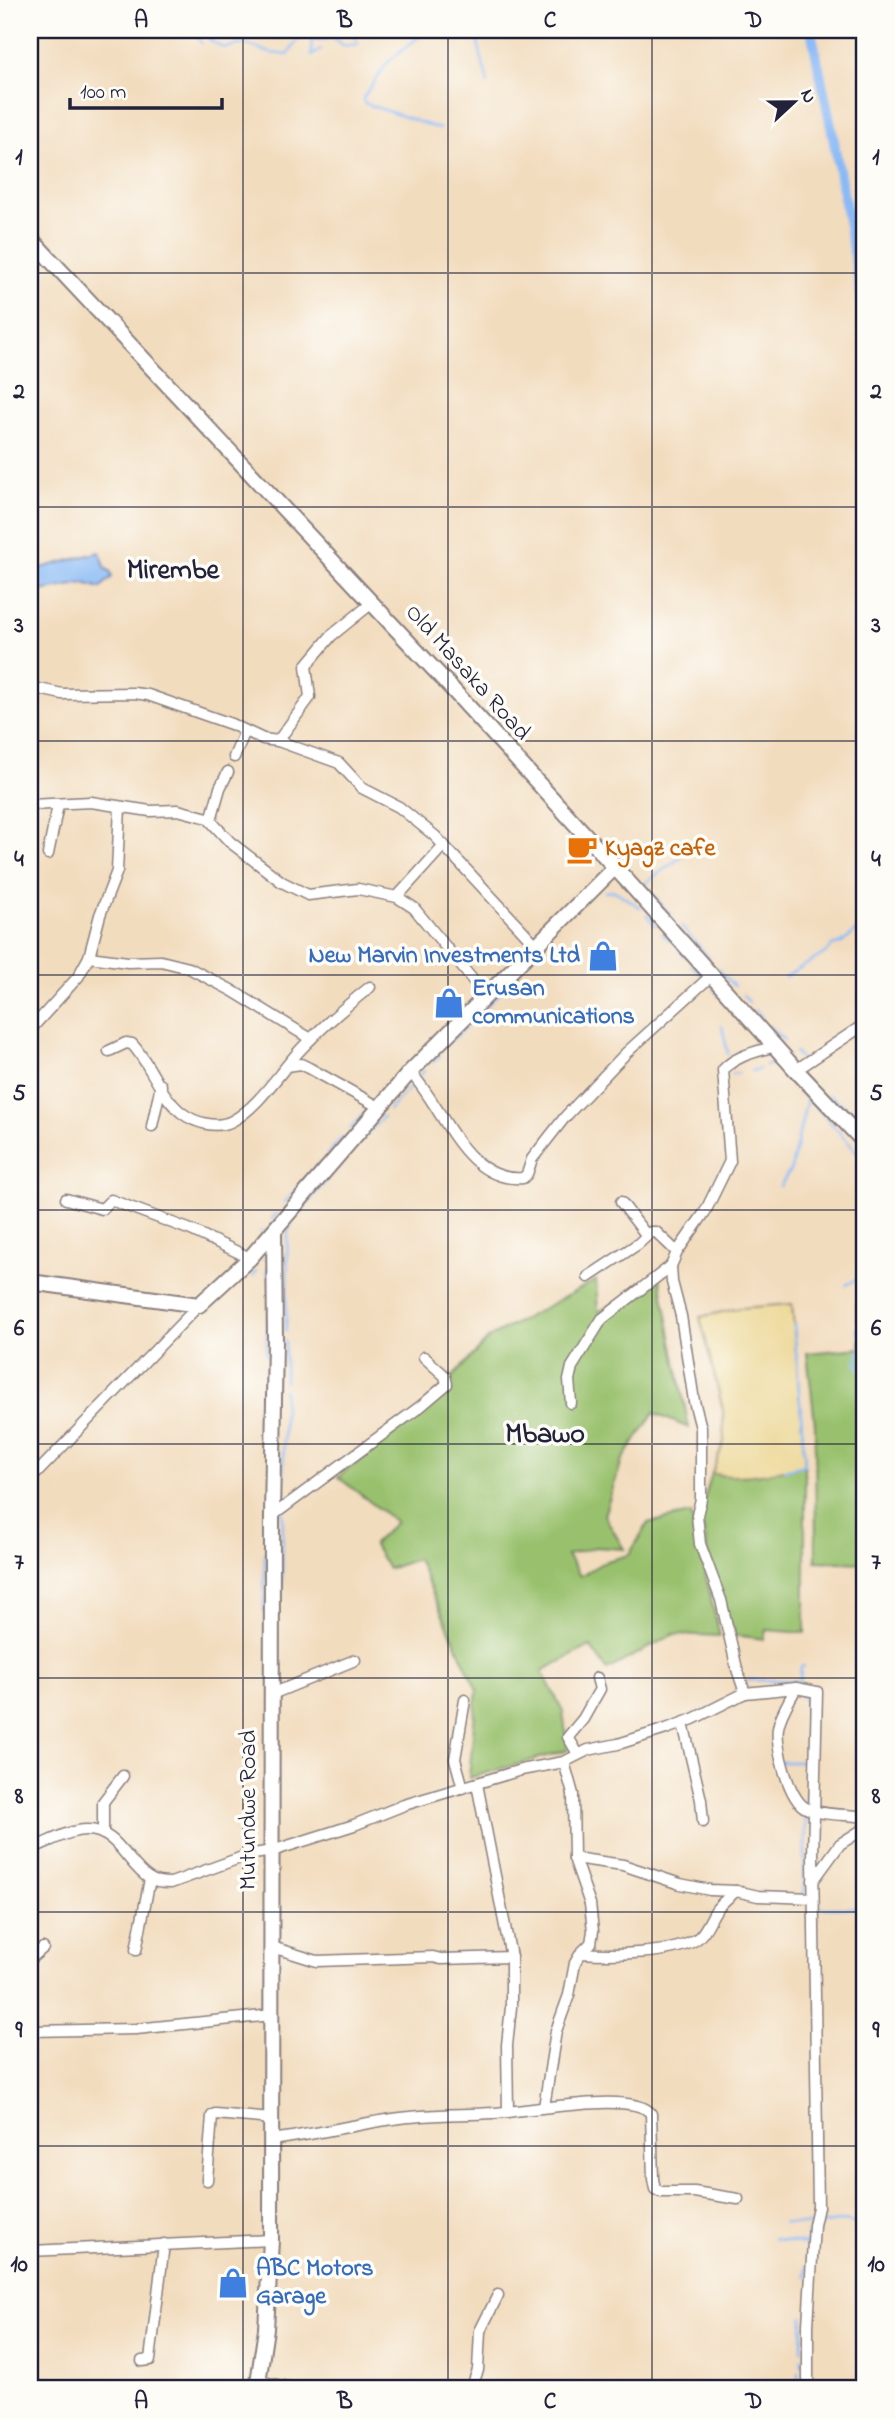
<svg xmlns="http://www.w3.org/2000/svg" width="895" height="2419" font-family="'Indie Flower',sans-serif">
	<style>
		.green { fill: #99c16d; stroke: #5e7254; stroke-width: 2 }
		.sand { fill: #eeda9e; stroke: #887e6c; stroke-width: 2 }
		.water { fill: #8abaf6; stroke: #566e98; stroke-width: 2 }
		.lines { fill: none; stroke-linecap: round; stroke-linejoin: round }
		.stream { stroke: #8abaf6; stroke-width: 2.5 }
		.canal { stroke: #8abaf6; stroke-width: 10 }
		.street-casing { stroke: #8a7f7c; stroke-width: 13 }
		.secondary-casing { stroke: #8a7f7c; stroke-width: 18 }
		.street { stroke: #fff; stroke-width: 10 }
		.secondary { stroke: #fff; stroke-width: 14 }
		.grid { fill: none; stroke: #22223b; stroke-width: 2; stroke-opacity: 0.55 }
		.labels { text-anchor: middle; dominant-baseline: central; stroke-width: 7; stroke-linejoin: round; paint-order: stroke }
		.street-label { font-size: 24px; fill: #22223b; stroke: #fdfcf7 }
		.food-label { font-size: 24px; font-weight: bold; fill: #c56008; stroke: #fdfcf7; text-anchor: start }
		.shop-label { font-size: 24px; font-weight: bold; fill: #366cbe; stroke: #fdfcf7; text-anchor: start }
		.quarter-label { font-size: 28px; font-weight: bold; fill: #22223b; stroke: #fdfcf7 }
		.neatline { fill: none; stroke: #22223b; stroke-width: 2.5 }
		.grid-label { font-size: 23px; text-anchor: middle; font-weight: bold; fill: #22223b }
	</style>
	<rect width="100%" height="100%" fill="#fdfcf7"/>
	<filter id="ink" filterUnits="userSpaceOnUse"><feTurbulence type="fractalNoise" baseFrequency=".0143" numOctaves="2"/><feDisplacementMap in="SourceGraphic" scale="14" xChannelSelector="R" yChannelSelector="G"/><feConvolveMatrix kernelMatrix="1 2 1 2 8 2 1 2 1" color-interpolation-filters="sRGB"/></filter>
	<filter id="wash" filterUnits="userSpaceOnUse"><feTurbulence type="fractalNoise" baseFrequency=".00686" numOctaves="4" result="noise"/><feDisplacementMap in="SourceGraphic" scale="28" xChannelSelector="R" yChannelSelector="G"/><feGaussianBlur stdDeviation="1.57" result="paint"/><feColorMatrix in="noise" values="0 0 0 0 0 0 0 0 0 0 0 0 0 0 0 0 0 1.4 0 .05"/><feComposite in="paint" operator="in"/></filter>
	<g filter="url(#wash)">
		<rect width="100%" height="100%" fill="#f2dcbe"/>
		<g class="green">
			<path d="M660,1279L689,1428L654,1413L622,1461L604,1515L624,1549L595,1547L567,1555L580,1576L606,1561L629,1555L648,1523L691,1514L720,1636L674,1634L607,1670L590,1646L542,1671L563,1711L568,1750L469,1778L477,1690L417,1559L388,1569L373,1544L396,1522L338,1477L415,1417L490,1337L596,1280L598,1312Z"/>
			<path d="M856,1302H865V1400L863,1409L865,1410V1563L816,1561L815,1424L807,1353L861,1348Z"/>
			<path d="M805,1465V1633L766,1630L764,1639L734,1635L710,1562L700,1514L712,1473C737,1481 779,1471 805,1465Z"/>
		</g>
		<path class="sand" d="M792,1304L805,1465C780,1471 737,1481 712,1473L724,1442L723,1410L700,1317L740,1308Z"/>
		<path class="water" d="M100,552L106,569L110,571L112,577L100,588L84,583L30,593V571Z"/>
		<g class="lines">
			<g class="stream">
				<path d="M195,30L201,43"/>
				<path d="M202,30L211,41L224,48L245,44L271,53L288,55L298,39C310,37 321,42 332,37"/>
				<path d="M218,30L224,32"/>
				<path d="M295,30L298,39"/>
				<path d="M311,30L312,56L321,49"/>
				<path d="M322,30L344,46L358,44L354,36L339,30"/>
				<path d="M427,30L388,62L363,98L364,103L440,129"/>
				<path d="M475,30L488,84"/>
				<path d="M605,892L615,891L641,908"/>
				<path d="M647,915L655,925"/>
				<path d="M674,920L644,884L681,857"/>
				<path d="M681,926L709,958"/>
				<path d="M662,933L669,940"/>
				<path d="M678,949L685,957"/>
				<path d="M692,965L703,977"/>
				<path d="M717,968L734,986"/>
				<path d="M785,977L827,952L832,946L842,943L865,924"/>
				<path d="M713,988L731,1008"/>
				<path d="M743,995L749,1002"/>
				<path d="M756,1010L762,1017"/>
				<path d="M722,1026L728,1054"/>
				<path d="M769,1026L784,1040"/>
				<path d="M451,1041L511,981"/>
				<path d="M795,1052L801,1059"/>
				<path d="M433,1062L440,1056"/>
				<path d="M766,1065L774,1064L778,1066"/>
				<path d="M751,1071L759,1069"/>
				<path d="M732,1074L739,1073"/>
				<path d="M420,1075L424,1071"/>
				<path d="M829,1095L846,1107"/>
				<path d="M807,1099L813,1103L865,1161"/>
				<path d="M389,1110L415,1082"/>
				<path d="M855,1116L865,1133"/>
				<path d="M350,1129L365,1112"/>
				<path d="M358,1144L383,1117"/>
				<path d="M327,1154L343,1137"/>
				<path d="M350,1154L352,1150"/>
				<path d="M333,1173L345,1160"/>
				<path d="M780,1186L791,1169L807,1099L786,1074"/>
				<path d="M285,1202L320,1162"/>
				<path d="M297,1216L327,1180"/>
				<path d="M272,1219L277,1213"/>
				<path d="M261,1233L262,1231"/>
				<path d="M263,1260L265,1259"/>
				<path d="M267,1268L268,1277"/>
				<path d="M253,1276L256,1271"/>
				<path d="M846,1285L865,1275"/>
				<path d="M861,1311L857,1330L863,1342L856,1364L861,1369L863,1380"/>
				<path d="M286,1331L288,1232L291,1225"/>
				<path d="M266,1355L268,1313"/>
				<path d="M267,1379L264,1393L267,1398"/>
				<path d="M285,1382V1341"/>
				<path d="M785,1470L805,1465L794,1325"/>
				<path d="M283,1503L284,1390"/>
				<path d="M282,1589L283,1512"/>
				<path d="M264,1612L265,1552"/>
				<path d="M748,1680L798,1681L800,1680L801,1667L804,1666"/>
				<path d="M799,1694L805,1699L807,1780"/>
				<path d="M773,1762H805"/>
				<path d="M806,1803L807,1789"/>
				<path d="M804,1880L806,1813"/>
				<path d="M804,1884V1895"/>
				<path d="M821,1908H865"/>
				<path d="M783,2223L811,2225"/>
				<path d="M818,2225L844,2221L865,2226"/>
				<path d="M774,2239L806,2244"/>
				<path d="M807,2260V2233"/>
				<path d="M806,2266V2277"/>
				<path d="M802,2350L803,2317"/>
				<path d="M801,2366L802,2358"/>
				<path d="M798,2380V2373"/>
				<path d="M799,2389V2387"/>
			</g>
			<path class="canal" d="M811,30L832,131L865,315"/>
		</g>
	</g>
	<g filter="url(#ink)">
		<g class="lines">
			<g class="street-casing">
				<g id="street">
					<path d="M30,687L62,694L134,693L148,695L231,724L263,739L278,741L339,763L362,788L399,807L435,836L536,945"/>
					<path d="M278,741L310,697L306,666L331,636L372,603"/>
					<path d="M234,757L245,731"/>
					<path d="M30,805L91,802L150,811L178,810L208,818L230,842L282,882L308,895L358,889L397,897L414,908L485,995"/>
					<path d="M211,820L220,788L228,772"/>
					<path d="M48,854L58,805"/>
					<path d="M397,897L444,845"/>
					<path d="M89,957L128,962L161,961L189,968L231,990L311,1039"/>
					<path d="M30,1030L78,977L89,957L100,915L117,871L120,807"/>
					<path d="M109,1051L126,1043L132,1044C151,1064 159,1095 182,1113C195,1123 217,1129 232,1121C259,1107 281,1070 302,1048C323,1026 346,1006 370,987"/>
					<path d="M287,1066L301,1064L309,1068L379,1107"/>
					<path d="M796,1070L865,1024"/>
					<path d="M410,1072C444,1107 464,1183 523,1178L527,1174L532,1159L565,1117L626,1053L712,975"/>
					<path d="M152,1126L161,1085"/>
					<path d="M66,1199L102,1209L111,1200L191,1230L250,1258"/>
					<path d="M621,1202L647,1236"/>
					<path d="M588,1277L638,1244L651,1232H656L677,1252"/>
					<path d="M571,1403L569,1380L572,1367L602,1319L671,1266"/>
					<path d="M30,1480L199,1305"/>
					<path d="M272,1516L421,1406L447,1384L445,1376L424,1357"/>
					<path d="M796,1688C790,1700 780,1714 778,1728C775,1746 789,1800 806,1808C823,1816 847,1814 865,1817"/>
					<path d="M745,1693L737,1669L721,1600L700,1544L697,1515L701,1499V1428L694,1401L681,1316L672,1282L671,1266L677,1252L705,1212L730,1161L723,1070C736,1055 757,1052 775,1046"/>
					<path d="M272,1694L355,1660"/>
					<path d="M683,1723L701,1800L703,1822"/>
					<path d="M578,1754L568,1737L583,1719L600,1689L597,1678"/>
					<path d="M477,1784L511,1957V2007L507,2045L508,2112"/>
					<path d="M463,1788L455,1759L465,1700"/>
					<path d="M103,1834V1802L123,1776"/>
					<path d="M30,1849C48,1843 67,1830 87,1830C118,1830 127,1865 150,1879C156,1883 165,1883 171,1883L248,1855L272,1851L354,1825L404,1805L521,1770L564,1762L588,1750L618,1744L666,1729L693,1719L745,1693L796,1688L817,1692L813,1857L818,2207L814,2225L808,2325V2389"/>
					<path d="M574,1858L623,1865L680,1884L710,1890L736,1891L758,1896L813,1898"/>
					<path d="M813,1881L840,1844L865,1828"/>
					<path d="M272,1947L317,1961L433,1957L441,1959L511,1957"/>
					<path d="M136,1950L150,1879"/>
					<path d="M581,1953C608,1955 677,1955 698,1938C707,1930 710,1919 716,1910C721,1903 729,1897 736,1891"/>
					<path d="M30,1959L43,1948"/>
					<path d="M30,2031L136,2029L272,2015"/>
					<path d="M544,2107L556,2031L569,1995L575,1963L581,1953L591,1943L593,1931L590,1904L574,1858L573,1794L564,1762"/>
					<path d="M271,2140C312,2135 352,2125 393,2119C427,2114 460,2115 494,2113C523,2112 636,2090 651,2114L653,2179L655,2189L661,2192H694L738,2199"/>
					<path d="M207,2180L212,2116L215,2114L272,2119"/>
					<path d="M30,2251L271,2240"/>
					<path d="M142,2361L150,2360L164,2244"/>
					<path d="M259,2381L297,2389"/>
					<path d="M471,2389L478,2370L480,2331L498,2295"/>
				</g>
			</g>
			<g class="secondary-casing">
				<g id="secondary">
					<path d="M30,238L443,679L631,885L796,1070L865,1143"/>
					<path d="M30,1282L199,1305L250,1258L410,1072L615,867"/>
					<path d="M257,2389L266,2329L271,2240L272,1516L275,1341L274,1231"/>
				</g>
			</g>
			<use href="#street" class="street"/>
			<use href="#secondary" class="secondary"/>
		</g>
	</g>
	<path class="grid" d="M243,30V2389M448,30V2389M652,30V2389M30,273H865M30,507H865M30,741H865M30,975H865M30,1210H865M30,1444H865M30,1678H865M30,1912H865M30,2146H865"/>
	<defs>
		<g id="cafe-bare" transform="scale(2.415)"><path d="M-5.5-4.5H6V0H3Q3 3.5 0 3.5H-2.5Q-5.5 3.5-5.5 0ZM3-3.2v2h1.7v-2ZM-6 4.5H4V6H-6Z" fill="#e8710a" stroke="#fdfcf7" stroke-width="2.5" paint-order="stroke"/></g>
		<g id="shop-bare" transform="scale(2.415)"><path d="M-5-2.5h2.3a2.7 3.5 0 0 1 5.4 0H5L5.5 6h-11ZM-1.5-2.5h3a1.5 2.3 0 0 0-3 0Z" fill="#3f7fe0" stroke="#fdfcf7" stroke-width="2.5" paint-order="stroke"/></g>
	</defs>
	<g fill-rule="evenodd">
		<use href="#cafe-bare" x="582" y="849"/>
		<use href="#shop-bare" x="603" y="956"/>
		<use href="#shop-bare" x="449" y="1003"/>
		<use href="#shop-bare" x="233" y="2283"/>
	</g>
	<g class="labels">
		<g class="street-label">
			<text transform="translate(467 673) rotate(48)">Old Masaka Road</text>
			<text transform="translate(249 1810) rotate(-90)">Mutundwe Road</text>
		</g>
		<g class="food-label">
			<text x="605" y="849">Kyagz cafe</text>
		</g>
		<g class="shop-label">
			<text x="580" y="956" text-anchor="end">New Marvin Investments Ltd</text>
			<text x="472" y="989">Erusan<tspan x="472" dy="28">communications</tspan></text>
			<text x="256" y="2269">ABC Motors<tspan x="256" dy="28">Garage</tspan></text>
		</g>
		<g class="quarter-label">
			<text x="173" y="571">Mirembe</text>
			<text x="545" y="1435">Mbawo</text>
		</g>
	</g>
	<rect width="895" height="2419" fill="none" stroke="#fdfcf7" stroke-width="77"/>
	<g transform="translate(794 102) rotate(68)" stroke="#fdfcf7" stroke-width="5" paint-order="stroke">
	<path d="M0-5L12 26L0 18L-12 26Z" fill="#22223b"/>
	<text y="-10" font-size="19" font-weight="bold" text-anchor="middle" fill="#22223b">N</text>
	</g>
	<path d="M70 98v10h152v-10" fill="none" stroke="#22223b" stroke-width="3.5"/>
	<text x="80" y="98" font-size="21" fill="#22223b" stroke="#fdfcf7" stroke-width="5" paint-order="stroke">100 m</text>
	<rect x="38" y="38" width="818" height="2342" class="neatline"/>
	<g class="grid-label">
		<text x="141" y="27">A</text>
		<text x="345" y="27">B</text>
		<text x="550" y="27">C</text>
		<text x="754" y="27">D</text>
		<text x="19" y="164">1</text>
		<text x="876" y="164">1</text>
		<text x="19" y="398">2</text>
		<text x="876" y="398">2</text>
		<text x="19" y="632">3</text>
		<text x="876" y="632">3</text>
		<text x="19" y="866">4</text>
		<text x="876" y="866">4</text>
		<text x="19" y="1100">5</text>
		<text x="876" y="1100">5</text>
		<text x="19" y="1335">6</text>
		<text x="876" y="1335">6</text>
		<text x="19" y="1569">7</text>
		<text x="876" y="1569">7</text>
		<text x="19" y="1803">8</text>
		<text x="876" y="1803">8</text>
		<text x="19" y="2037">9</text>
		<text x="876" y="2037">9</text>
		<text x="19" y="2271">10</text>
		<text x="876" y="2271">10</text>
		<text x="141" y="2408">A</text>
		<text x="345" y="2408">B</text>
		<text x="550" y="2408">C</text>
		<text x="754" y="2408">D</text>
	</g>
</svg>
